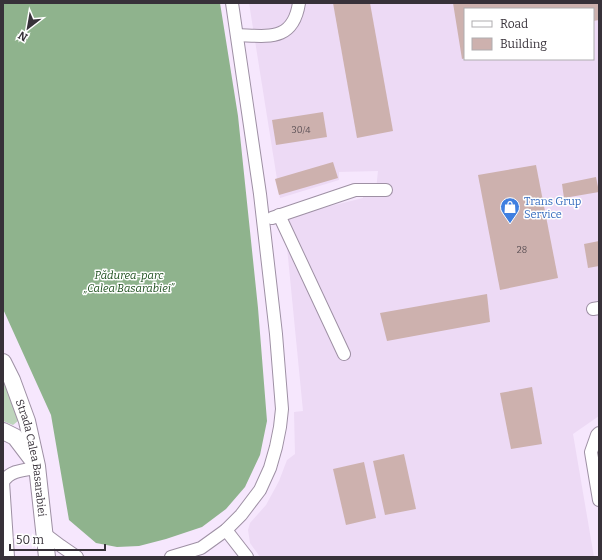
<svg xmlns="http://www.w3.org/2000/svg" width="602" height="560" font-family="Bitter,serif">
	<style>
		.built { fill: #eddaf5; fill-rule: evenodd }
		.green { fill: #bed5bc }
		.forest { fill: #8fb38d }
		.building { fill: #cdb1ae }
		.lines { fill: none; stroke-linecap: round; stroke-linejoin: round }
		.minor-casing { stroke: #9e90a4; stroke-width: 14 }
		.major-casing { stroke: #9e90a4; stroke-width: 18 }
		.minor { stroke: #fff; stroke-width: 12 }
		.major { stroke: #fff; stroke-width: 16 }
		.labels { text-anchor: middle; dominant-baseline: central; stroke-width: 3; stroke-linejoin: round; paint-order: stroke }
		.number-label { font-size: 9px; fill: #5c5156 }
		.shop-label { font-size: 11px; fill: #366cbe; stroke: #fff; text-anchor: start }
		.park-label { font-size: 11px; font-style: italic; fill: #1d4f1d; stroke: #fff }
		.street-label { font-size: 11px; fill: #373139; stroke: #fff }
	</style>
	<rect width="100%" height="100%" fill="#f6e7fd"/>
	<path class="built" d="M249,3H599V416L573,434L594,557H260L250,543L248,530L250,523L266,505L279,481L287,460L295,454L294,412L303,411L286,237L290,216L363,198V193L376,190L378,171L339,172V180L280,198ZM465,9H593V59H465Z"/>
	<path class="green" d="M3,379L13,402L18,421L13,425L3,421Z"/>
	<path class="forest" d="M3,3H220L238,116L258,308L267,421L260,455L245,487L226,509L202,527L166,539L139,546L117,547L96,543L69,520L51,415L3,309Z"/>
	<g class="building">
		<path d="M333,3H370L393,131L357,138Z"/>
		<path d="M453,3H599V20L593,21V9H465V58L462,59Z"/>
		<path d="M323,112L327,137L276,145L272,120Z"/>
		<path d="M333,162L338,178L279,195L275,179Z"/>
		<path d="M536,165L558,278L500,290L478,175Z"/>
		<path d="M596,177L599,192L564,198L562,184Z"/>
		<path d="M599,241V266L588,268L584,244Z"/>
		<path d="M487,294L490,322L387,341L380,313Z"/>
		<path d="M532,387L542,444L511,449L500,393Z"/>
		<path d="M404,454L416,509L385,515L373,461Z"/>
		<path d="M364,462L376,518L346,525L333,469Z"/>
	</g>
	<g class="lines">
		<g class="minor-casing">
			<g id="minor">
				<path d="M237,35C268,36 293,42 299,3"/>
				<path d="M279,215L344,354"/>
				<path d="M272,218L355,190H386"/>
				<path d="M593,309L599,308"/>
				<path d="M599,433L597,435L591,452L599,500"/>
				<path d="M226,530L247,557"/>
				<path d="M45,534L61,546L77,557"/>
				<path d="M8,557L3,482C10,470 25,470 37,468"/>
				<path d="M171,557L201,548L226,530L241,515L260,490L270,468L276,447L280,427L282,409L276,334L260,194L232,3"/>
			</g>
		</g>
		<g class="major-casing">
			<g id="major">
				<path id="s1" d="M3,362L12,380L27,421L37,466L47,557"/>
				<path d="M3,431L15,437L34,462"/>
			</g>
		</g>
		<use href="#minor" class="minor"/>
		<use href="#major" class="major"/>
	</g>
	<defs>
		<g id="shop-pin" transform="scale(1)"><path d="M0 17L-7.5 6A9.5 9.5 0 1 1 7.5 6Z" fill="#3f7fe0" stroke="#fff"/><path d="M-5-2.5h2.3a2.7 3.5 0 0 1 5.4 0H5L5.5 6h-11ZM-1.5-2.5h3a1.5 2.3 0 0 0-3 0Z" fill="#fff"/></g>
	</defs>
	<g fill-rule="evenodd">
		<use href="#shop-pin" x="510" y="207"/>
	</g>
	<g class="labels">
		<g class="number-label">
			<text x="301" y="130">30/4</text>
			<text x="522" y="250">28</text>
		</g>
		<g class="shop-label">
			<text x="524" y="201">Trans Grup<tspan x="524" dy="13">Service</tspan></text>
		</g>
		<g class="park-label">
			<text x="129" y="275">Pădurea-parc<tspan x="129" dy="13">„Calea Basarabiei”</tspan></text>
		</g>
		<g class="street-label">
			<text stroke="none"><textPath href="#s1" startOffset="101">Strada Calea Basarabiei</textPath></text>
		</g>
	</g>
	<rect width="602" height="560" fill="none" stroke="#373139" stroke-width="8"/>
	<rect x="464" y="8" width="130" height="52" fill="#ffffff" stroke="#afadb0"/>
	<rect x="472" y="21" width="20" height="6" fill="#ffffff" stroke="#afadb0"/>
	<text x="500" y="28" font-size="12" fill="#373139">Road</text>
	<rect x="472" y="38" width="20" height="12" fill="#cdb1ae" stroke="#afadb0"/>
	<text x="500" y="48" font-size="12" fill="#373139">Building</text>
	<g transform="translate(28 28) rotate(211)" stroke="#ffffff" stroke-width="3" paint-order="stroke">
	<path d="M0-3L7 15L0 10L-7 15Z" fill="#373139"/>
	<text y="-6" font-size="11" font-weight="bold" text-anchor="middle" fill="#373139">N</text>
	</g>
	<path d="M10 544v6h95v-6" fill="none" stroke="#373139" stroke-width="2"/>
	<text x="16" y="544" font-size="12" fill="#373139" stroke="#ffffff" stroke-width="3" paint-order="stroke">50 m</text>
</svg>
